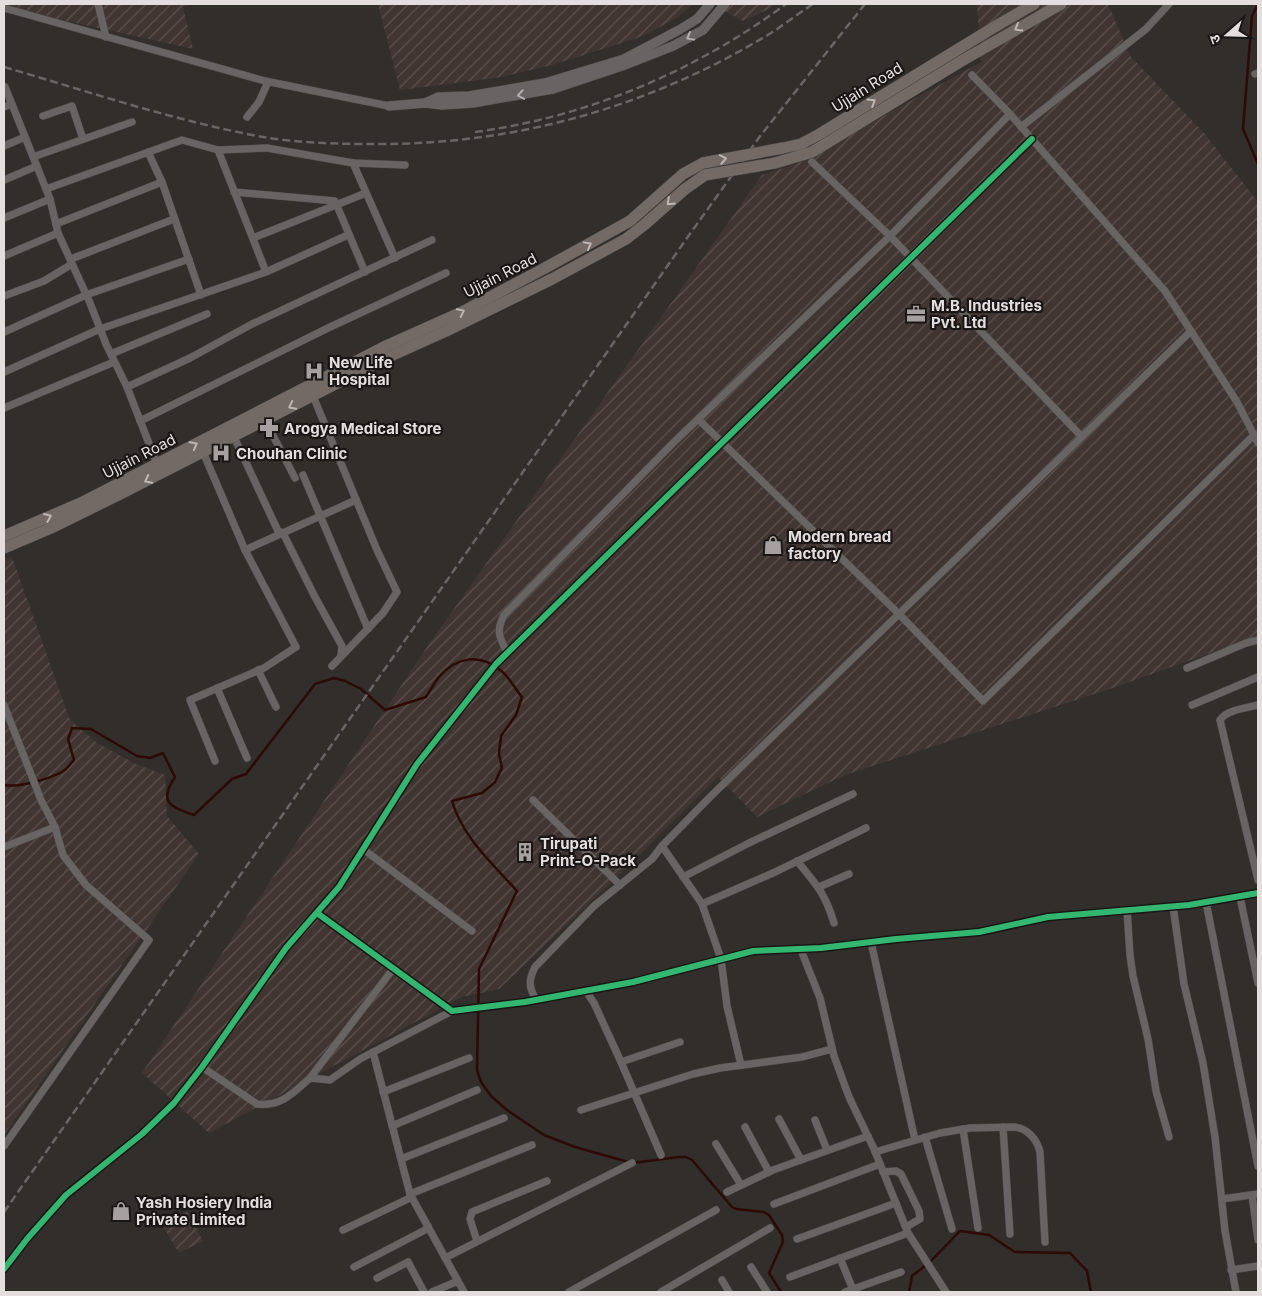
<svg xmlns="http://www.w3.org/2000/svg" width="1262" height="1296" font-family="Inter,'Noto Sans Devanagari',sans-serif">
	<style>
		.industrial { fill: url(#industrial-furrows) }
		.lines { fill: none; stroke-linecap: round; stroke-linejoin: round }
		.stream { stroke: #2d0a04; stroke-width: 2.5 }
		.minor-casing { stroke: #4e4b4a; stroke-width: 8 }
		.tertiary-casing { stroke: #4e4b4a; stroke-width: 10 }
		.primary-casing { stroke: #4e4b4a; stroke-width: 12 }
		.minor { stroke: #676463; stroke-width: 7 }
		.tertiary { stroke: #676463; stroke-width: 9 }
		.primary { stroke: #736a66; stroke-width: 11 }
		.rail { stroke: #696564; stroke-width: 2.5; stroke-dasharray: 8 4; stroke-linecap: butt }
		.primary-bridge-casing { stroke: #4e4b4a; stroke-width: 12; stroke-linecap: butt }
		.primary-bridge { stroke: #736a66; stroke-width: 11 }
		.cycleway-casing { stroke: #191615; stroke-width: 9 }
		.cycleway { stroke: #33b770; stroke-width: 6 }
		.oneway { stroke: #bcb6b4 }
		.oneway2 { stroke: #b2aead }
		.labels { text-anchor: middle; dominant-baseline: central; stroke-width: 4.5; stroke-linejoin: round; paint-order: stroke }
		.street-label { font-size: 15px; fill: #e4dfde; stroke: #191615 }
		.poi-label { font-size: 15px; font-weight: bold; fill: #e4dfde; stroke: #191615; text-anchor: start }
	</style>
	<defs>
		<pattern id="industrial-furrows" width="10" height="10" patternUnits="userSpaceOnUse" patternTransform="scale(1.25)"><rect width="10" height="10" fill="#413532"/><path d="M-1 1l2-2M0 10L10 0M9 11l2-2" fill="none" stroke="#5c524f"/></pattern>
	</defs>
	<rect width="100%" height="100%" fill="#322e2c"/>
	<g class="industrial">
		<path d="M4,4H191L183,7L193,49L4,7Z"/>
		<path d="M378,4H694L675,19L641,37L552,65L502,77L400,90Z"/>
		<path d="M713,4H775L771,8L743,21Z"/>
		<path d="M977,4H1108L1131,57L1205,134L1258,202V636L1110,689L845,775L757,817L718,777L620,874L499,989L462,997L209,1133L142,1073L427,647L762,175L796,164L981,62Z"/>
		<path d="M12,557L70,720L97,743L138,765L165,775L167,816L199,854L4,1135V560Z"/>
		<path d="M187,1211L203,1241L179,1253L161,1223Z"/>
	</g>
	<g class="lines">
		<g class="stream">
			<path d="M1258,4L1252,16L1243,129L1258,164"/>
			<path d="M4,785C19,788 48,779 62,772C67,769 70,764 74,760L68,739L72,728L91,729L137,756L150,758L163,753L175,777C158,802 170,807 194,815L232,779L246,774L315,684L334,678L345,681L361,689L385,710L426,697C430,691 434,683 439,677C456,657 479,653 500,670C509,676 515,689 522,697L516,715L501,736L499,754L502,768L495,782L482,793L452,801C463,838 492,863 517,891L479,969L477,1070L481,1082L491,1096L507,1110L544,1135L575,1147L632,1163L679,1157H686L692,1160L732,1207L736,1209L764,1212L769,1215L782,1235L783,1242L769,1273L781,1292"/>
			<path d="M909,1292L912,1276L930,1262L960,1231L989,1235L1015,1252L1070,1253L1087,1271L1091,1292"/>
		</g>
		<g class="minor-casing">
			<g id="minor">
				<path d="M98,4L106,37"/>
				<path d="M4,8L265,81L389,106"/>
				<path d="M1255,74L1258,73"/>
				<path d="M972,75L1010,114L1165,291L1237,402L1258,443"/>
				<path d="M5,87L50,199L58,233L90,303L106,344L127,387L157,464"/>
				<path d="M4,107L12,104"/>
				<path d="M43,116L72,106L83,139"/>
				<path d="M247,117L259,102L268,82"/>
				<path d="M1021,127L1146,29L1169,4"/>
				<path d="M4,146L25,137"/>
				<path d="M218,150L266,272"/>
				<path d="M148,152L162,182L201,295"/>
				<path d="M33,157L132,122"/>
				<path d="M812,162L890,236L1082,437"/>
				<path d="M353,163L395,258"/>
				<path d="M4,180L37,166"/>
				<path d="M46,189L182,140L218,150L267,148L353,163L405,165"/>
				<path d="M234,192L335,201L365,272"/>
				<path d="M4,218L50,199"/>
				<path d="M56,224L162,182"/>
				<path d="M253,238L366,193"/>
				<path d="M4,256L58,233"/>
				<path d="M71,259L174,219"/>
				<path d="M4,296L44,281L72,264"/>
				<path d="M4,332L86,295L189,259"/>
				<path d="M111,354L207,314"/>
				<path d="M4,372L100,329L266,272L348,235"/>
				<path d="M127,387L190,358L252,324L432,240"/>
				<path d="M313,396L377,550L397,592L383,613L332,666"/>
				<path d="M4,408L114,362"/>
				<path d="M698,419L899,614L983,701L1254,435"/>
				<path d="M265,420L295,478"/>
				<path d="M140,421L328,328L446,273"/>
				<path d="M234,437L278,531L283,533L315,597L342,646L341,655"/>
				<path d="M203,452L245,550L296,647L264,668L190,700L215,761"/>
				<path d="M303,475L368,629"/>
				<path d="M245,550L356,500"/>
				<path d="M507,652C499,637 496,631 504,615L674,442L890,236L1010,114"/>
				<path d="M1187,668L1246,643L1258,640"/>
				<path d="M258,670L276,707"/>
				<path d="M217,688L247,758"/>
				<path d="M4,705L41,800L55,827L63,855L86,885L149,940L4,1146"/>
				<path d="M1192,705L1258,677"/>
				<path d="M1258,705C1247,708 1226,710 1220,720L1258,880"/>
				<path d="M533,800L620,885"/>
				<path d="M662,846L702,904L721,959L727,1006L741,1065"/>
				<path d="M4,847L55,827"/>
				<path d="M363,849L472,931"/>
				<path d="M797,861C816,884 825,893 834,923"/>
				<path d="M683,877L749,843L853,794"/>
				<path d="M819,887L849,874"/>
				<path d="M1240,897L1258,983"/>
				<path d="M1206,902L1258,1166"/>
				<path d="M702,904L773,873L866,828"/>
				<path d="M1173,906L1184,984L1203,1063L1215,1137L1225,1231L1236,1292"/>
				<path d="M1127,910L1130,955L1133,976L1148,1039L1156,1091L1169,1137"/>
				<path d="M317,913L452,1011L525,1002L633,982L753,951L821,948L896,939L979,932L1048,917L1189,905L1258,893"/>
				<path d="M871,942L915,1140"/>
				<path d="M801,950L820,998L834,1056L849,1097L874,1149L908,1233L946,1292"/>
				<path d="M586,991L594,1003L621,1062L661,1155"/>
				<path d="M536,1000C529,987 528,981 535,967L594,906L652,859L662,846L710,797L1191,331"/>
				<path d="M373,1052L410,1194L464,1292"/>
				<path d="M621,1062L680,1042"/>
				<path d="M202,1067L257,1104C281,1107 293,1093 310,1078L330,1080L360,1059L452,1011"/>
				<path d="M310,1078L393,969"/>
				<path d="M383,1092L469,1058"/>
				<path d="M581,1110L693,1074L720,1068L802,1057L832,1049"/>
				<path d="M779,1119L801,1160"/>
				<path d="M815,1120L827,1150"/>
				<path d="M392,1126L477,1090"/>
				<path d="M745,1127L769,1172"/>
				<path d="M1003,1127L1010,1234"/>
				<path d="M963,1129L978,1228"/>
				<path d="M925,1137L952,1229"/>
				<path d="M716,1144L741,1185"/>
				<path d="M875,1152L940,1133L970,1128L1014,1127C1027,1128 1037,1139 1040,1152L1045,1242"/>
				<path d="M401,1159L504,1118"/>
				<path d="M883,1172L896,1171L901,1174L919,1211L920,1219L906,1227"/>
				<path d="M727,1192L773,1170L868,1136"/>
				<path d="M410,1194L532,1145"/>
				<path d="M1252,1195L1258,1240"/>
				<path d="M1222,1199L1258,1194"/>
				<path d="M774,1204L880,1164"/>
				<path d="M343,1230L412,1197"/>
				<path d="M797,1239L896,1203"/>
				<path d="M477,1241L470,1219L472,1212L547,1181"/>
				<path d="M445,1258L632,1163"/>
				<path d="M840,1258L854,1292"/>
				<path d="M354,1267L425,1230L428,1226"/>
				<path d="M751,1267L767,1292"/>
				<path d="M4,1269L27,1239L66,1195L142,1134L174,1103L202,1067L286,948L339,887L417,764L496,664L1032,139"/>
				<path d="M1231,1270L1258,1266"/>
				<path d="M790,1277L908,1233"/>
				<path d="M377,1278L408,1262L424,1292"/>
				<path d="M722,1280L729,1292"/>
				<path d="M432,1292L458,1281"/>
				<path d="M569,1292L716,1210"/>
				<path d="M661,1292L770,1228"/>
				<path d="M845,1292L901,1272"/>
			</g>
		</g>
		<g class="tertiary-casing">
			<g id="tertiary">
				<path d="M425,103L438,97L469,96L545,83L624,59L679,30L697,19L710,4"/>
				<path d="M389,106L425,103L442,105L473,103L553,89L622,66L673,46L703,30L725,4"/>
			</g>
		</g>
		<g class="primary-casing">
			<g id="primary">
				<path d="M996,26L1034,4"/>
				<path d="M812,152L963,60L1061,4"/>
				<path d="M4,536L83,502L386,346L462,312L545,268"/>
				<path d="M4,548L51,528L118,495L388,357L446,331L552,279"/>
			</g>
		</g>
		<use href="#minor" class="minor"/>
		<use href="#tertiary" class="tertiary"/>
		<use href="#primary" class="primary"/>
		<g class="rail">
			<path d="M4,67C90,92 175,121 263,137C298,143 338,144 374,144C515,145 650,107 771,33C785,24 799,13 813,4"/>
			<path d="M475,132C587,117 696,71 786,4"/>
			<path d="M4,1212L687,238L761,135L865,4"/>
		</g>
		<g class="primary-bridge-casing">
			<g id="primary-bridge">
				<path d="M545,268L630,221L683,174L703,163L783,148L801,144L818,135L996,26"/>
				<path d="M552,279L626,239L644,225L685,189L705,175L775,163L812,152"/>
			</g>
		</g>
		<use href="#primary-bridge" class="primary-bridge"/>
		<g class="cycleway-casing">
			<g id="cycleway">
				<path d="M317,913L452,1011L525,1002L633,982L753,951L821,948L896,939L979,932L1048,917L1189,905L1258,893"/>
				<path d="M4,1269L27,1239L66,1195L142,1134L174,1103L202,1067L286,948L339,887L417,764L496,664L1032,139"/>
			</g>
		</g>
		<use href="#cycleway" class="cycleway"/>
	</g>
	<defs><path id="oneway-chevron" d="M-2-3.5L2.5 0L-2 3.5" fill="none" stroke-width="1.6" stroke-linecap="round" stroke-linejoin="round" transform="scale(1.25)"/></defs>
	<g class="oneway">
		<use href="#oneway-chevron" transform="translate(1018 28) rotate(150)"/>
		<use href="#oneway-chevron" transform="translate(872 102) rotate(-32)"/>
		<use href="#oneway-chevron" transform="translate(723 159) rotate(-11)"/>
		<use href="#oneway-chevron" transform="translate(670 202) rotate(137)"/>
		<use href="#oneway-chevron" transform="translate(588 245) rotate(-29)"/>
		<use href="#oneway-chevron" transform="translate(461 312) rotate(-26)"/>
		<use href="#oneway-chevron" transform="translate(292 406) rotate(153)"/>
		<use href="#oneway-chevron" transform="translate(194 445) rotate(-28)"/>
		<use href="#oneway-chevron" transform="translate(148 480) rotate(153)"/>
		<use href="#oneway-chevron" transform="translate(48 517) rotate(-23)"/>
	</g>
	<g class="oneway2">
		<use href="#oneway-chevron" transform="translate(690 37) rotate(151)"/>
		<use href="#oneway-chevron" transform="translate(521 95) rotate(170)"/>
	</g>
	<defs>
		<g id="office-bare" transform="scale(1.5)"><path d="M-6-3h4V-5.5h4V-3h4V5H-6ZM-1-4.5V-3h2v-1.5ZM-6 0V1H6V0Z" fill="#a6a1a0" stroke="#191615" stroke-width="2.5" paint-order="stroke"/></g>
		<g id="hospital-bare" transform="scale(1.5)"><path d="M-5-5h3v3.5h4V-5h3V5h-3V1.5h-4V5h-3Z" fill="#a6a1a0" stroke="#191615" stroke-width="2.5" paint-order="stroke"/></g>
		<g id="pharmacy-bare" transform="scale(1.5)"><path d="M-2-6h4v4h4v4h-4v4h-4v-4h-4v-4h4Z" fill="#a6a1a0" stroke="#191615" stroke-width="2.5" paint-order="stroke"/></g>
		<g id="shop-bare" transform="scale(1.5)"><path d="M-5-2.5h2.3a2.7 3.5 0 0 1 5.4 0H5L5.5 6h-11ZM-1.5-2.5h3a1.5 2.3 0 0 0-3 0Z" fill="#a6a1a0" stroke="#191615" stroke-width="2.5" paint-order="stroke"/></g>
		<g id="building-bare" transform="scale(1.5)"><path d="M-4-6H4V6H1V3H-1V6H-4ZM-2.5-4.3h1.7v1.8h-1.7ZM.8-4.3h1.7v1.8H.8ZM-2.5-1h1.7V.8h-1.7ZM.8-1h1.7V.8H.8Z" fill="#a6a1a0" stroke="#191615" stroke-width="2.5" paint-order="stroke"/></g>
	</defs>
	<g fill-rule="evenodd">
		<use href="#office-bare" x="916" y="314"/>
		<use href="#hospital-bare" x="314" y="371"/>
		<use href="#pharmacy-bare" x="269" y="428"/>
		<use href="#hospital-bare" x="221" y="453"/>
		<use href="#shop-bare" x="773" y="545"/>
		<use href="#building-bare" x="525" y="852"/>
		<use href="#shop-bare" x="121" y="1211"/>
	</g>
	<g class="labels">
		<g class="street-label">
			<text transform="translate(867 87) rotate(-32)">Ujjain Road</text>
			<text transform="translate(500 275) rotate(-27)">Ujjain Road</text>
			<text transform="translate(139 456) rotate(-27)">Ujjain Road</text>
		</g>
		<g class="poi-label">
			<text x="931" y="305">M.B. Industries<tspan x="931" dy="17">Pvt. Ltd</tspan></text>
			<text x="329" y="362">New Life<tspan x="329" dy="17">Hospital</tspan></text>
			<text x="284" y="428">Arogya Medical Store</text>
			<text x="236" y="453">Chouhan Clinic</text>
			<text x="788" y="536">Modern bread<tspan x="788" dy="17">factory</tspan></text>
			<text x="540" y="843">Tirupati<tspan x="540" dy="17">Print-O-Pack</tspan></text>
			<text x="136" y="1202">Yash Hosiery India<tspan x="136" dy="17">Private Limited</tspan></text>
		</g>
	</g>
	<rect width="1262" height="1296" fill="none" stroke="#e4dfde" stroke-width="10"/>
	<g transform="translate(1227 35) rotate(250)" stroke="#191615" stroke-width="4" paint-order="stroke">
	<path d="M0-4L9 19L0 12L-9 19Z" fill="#e4dfde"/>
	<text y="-8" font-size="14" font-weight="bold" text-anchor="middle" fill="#e4dfde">उ</text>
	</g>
</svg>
